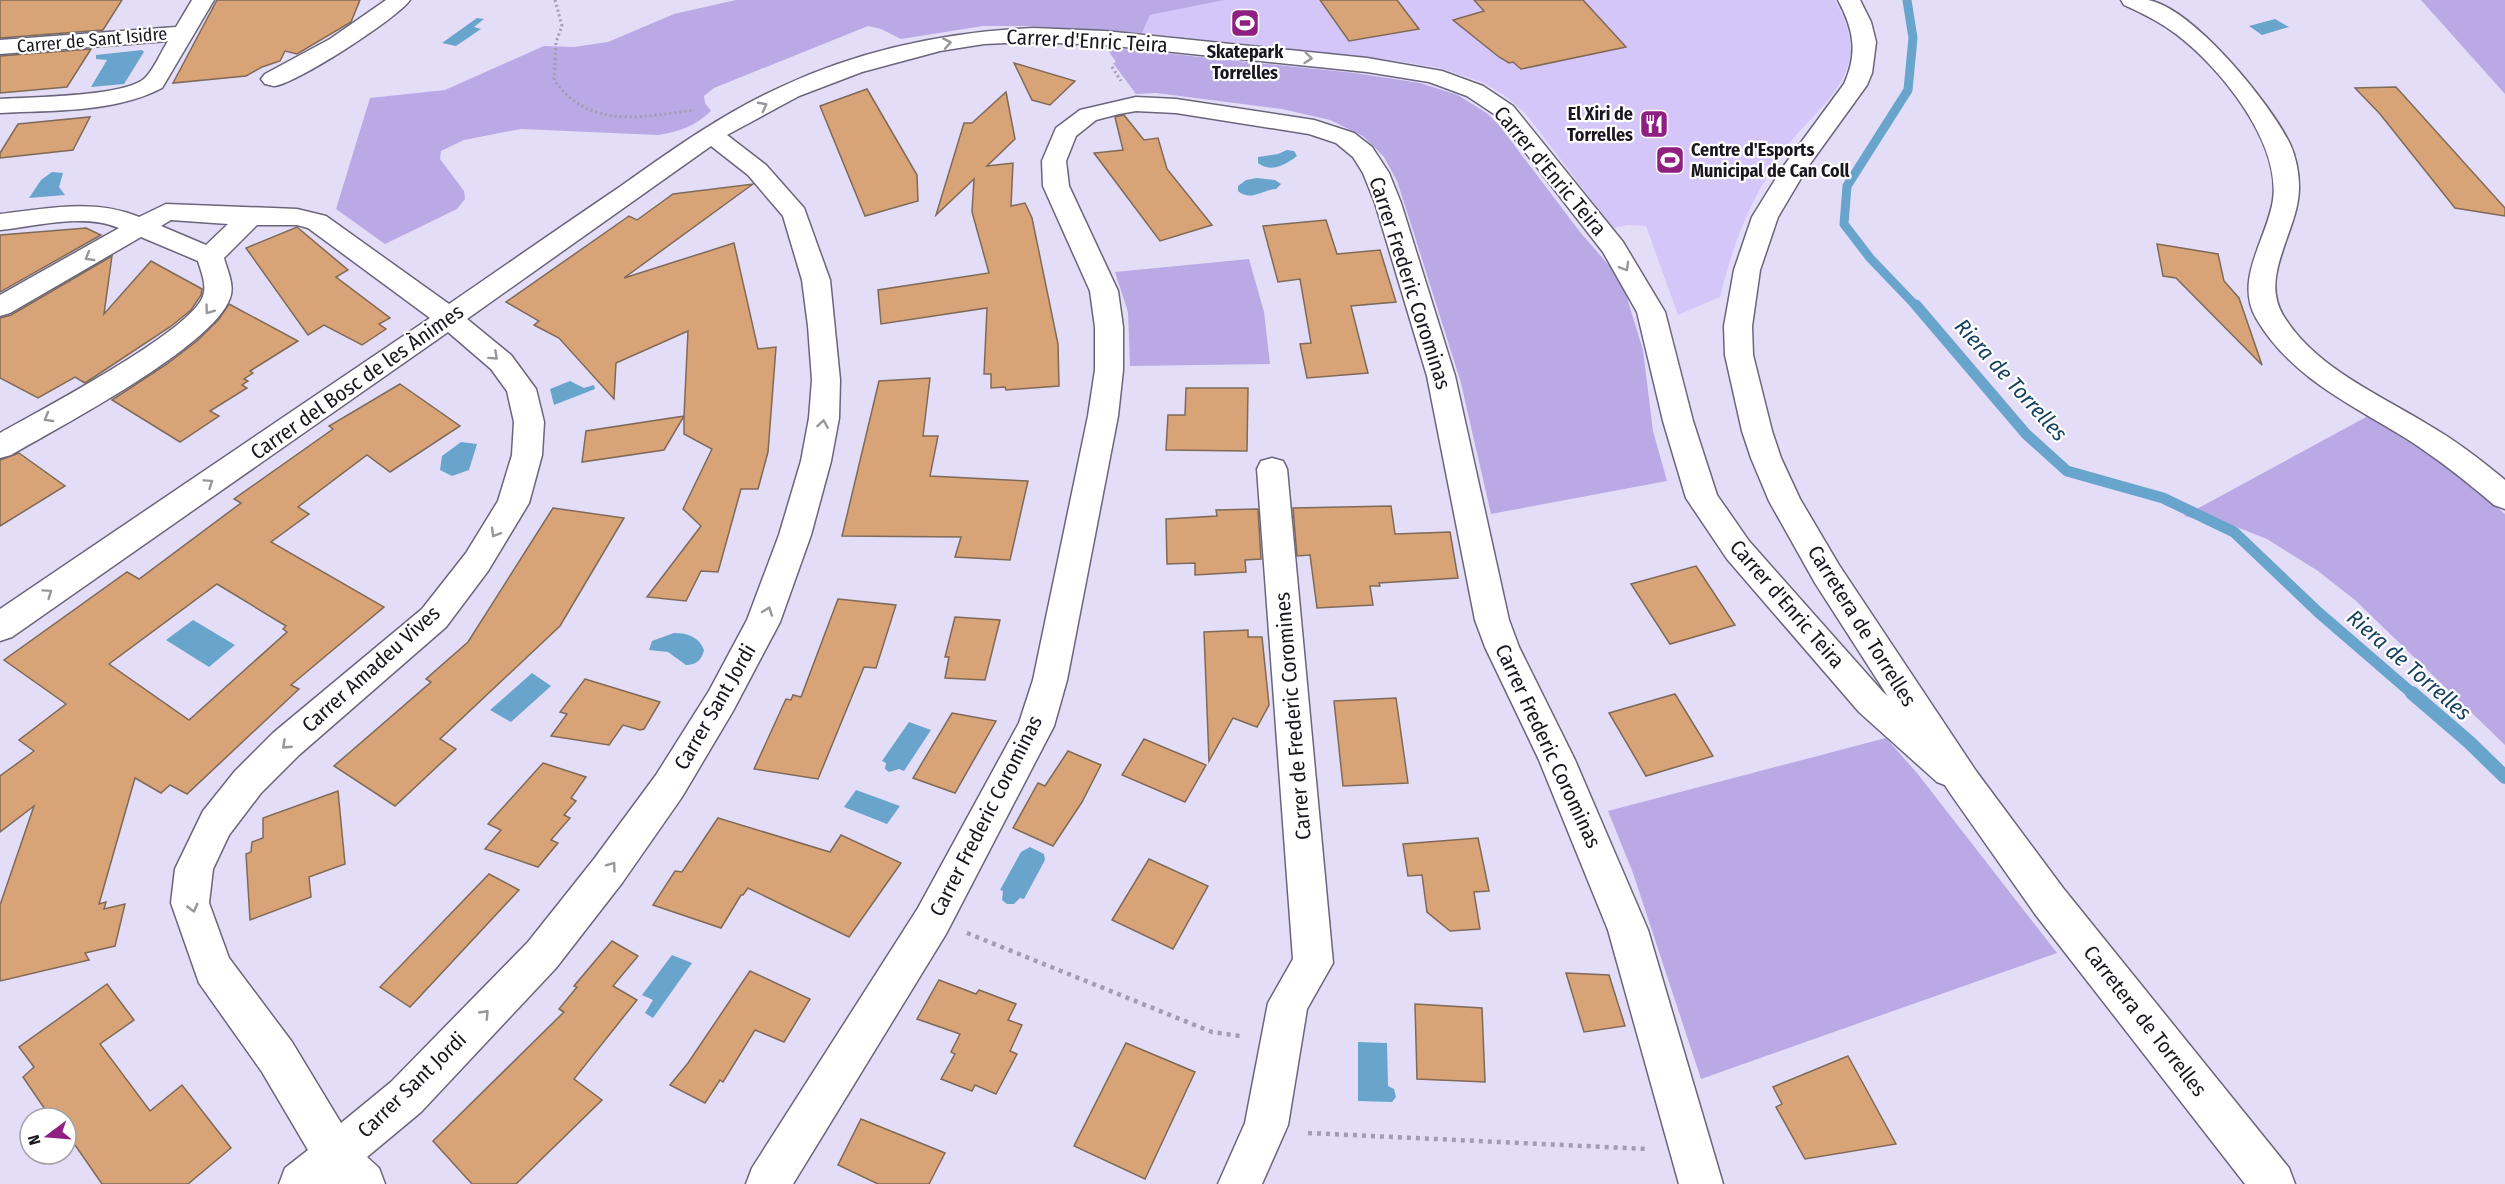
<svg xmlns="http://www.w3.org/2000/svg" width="2505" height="1184" font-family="'Fira Sans Condensed',sans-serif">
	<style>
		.green { fill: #d5c6fa }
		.forest { fill: #baa9e5 }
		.water { fill: #69a4cd }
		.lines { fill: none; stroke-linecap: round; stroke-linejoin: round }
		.stream-far2 { stroke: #69a4cd; stroke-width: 9 }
		.stream-far1 { stroke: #69a4cd; stroke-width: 11 }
		.stream { stroke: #69a4cd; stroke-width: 14 }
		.building { fill: #d8a377; stroke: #7f6a58; stroke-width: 1.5; fill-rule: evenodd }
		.street-casing { stroke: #6b657c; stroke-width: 3 }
		.primary-casing { stroke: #6b657c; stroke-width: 3 }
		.path-far1 { stroke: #a19cb1; stroke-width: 3; stroke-dasharray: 2 3; stroke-linecap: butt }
		.path { stroke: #a19cb1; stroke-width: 4.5; stroke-dasharray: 4 5; stroke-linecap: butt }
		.street { fill: #fff; fill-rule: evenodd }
		.primary { fill: #fff; fill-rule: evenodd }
		.oneway { stroke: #98969b }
		.labels { text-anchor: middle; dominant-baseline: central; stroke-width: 4.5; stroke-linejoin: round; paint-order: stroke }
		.far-street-label { font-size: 18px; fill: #191620; stroke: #fff }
		.far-poi-label { font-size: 18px; font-weight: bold; fill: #191620; stroke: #fff }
		.street-label { font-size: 21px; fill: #191620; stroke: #fff }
		.water-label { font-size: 22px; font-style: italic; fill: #154260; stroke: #fff }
	</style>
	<rect width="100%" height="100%" fill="#e4ddf8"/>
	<path class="green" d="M1225,0H1835C1844,17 1853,36 1850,56C1845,94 1806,119 1786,148C1750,199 1735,238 1720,297L1678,315L1646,226L1628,225L1613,228L1526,114L1504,95L1484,83L1440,68L1391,60L1142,33L1150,15Z"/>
	<g class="forest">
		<path d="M736,0H1225L1150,15L1142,33L1027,26H983L901,39L881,29L868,26L714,88L704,96L705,103L711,111C695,126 679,132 658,135L521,129L464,140L441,151L440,159L464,191L465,199L457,209L385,244L336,209L370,98L445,90L544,46L574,47L608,42L674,14Z"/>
		<path d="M2421,0H2505V94Z"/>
		<path d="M1107,49H1123L1355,73L1420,83L1458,95L1488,114L1499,125L1580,232L1613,270L1624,288L1643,350L1653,431L1667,481L1491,514L1461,383L1410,221L1397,181L1384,157L1363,136L1330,120L1282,109L1156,93L1136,94L1113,63L1116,62Z"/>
		<path d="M1249,259L1264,312L1270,364L1130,366L1128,312L1115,272Z"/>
		<path d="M2368,416L2451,469L2505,514V745L2355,600L2318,571L2267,539L2234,526L2184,516Z"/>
		<path d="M1886,738L1917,773L2057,953L1701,1079L1633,873L1608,811Z"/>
	</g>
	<g class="water">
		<path d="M477,18L484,19L474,27L481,29L456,46L442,43Z"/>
		<path d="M2275,19L2289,27L2262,35L2249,26Z"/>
		<path d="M142,50L144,52L124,84L91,87L107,60L96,59V55Z"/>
		<path d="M1287,150L1294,151L1297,156C1286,165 1270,173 1258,163V157L1278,154Z"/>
		<path d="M52,172L63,173L59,187L65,195L29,198L41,180Z"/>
		<path d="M1257,178L1275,180L1281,184L1276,189C1261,190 1251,202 1238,191V186L1246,180Z"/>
		<path d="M570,381L584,388L594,385L595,389L554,405L550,389Z"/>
		<path d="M461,442L477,444L469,470L452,476L440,470L442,456Z"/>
		<path d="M193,620L235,645L209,667L166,640Z"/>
		<path d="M674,633C688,633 699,637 704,650C702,660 696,665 686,665L668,652L649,650L652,641Z"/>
		<path d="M532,673L551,686L511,722L490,710Z"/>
		<path d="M909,722L931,730L904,771L899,769L889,772L885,769L886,763L882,761Z"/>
		<path d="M856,790L900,806L887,824L844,807Z"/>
		<path d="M1030,847L1044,854L1045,860L1024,899L1020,898L1014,904H1007L1002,900L1003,891L1000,890L1021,852Z"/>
		<path d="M672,955L692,963L653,1018L645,1013L653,1000L642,995Z"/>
		<path d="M1358,1042L1387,1043L1388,1086L1394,1089L1396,1097L1392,1102L1358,1101Z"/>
	</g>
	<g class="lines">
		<path class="stream-far2" d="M1907,0L1913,38L1908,90L1847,186L1844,224L1870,258L1917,307"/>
		<path class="stream-far1" d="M1916,305L2026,434L2067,471L2163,498L2234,532L2318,612L2413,694"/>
		<path class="stream" d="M2412,693L2469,742L2505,777"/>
	</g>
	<g class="building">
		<path d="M0,0H122L103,30L0,38Z"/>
		<path d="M217,0H360L351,22L297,54L285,51L280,61L262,67L246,76L173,83Z"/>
		<path d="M1320,0H1397L1419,29L1349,41Z"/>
		<path d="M1474,0H1583L1626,47L1521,69L1513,62L1509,63L1499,57L1453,20L1484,11Z"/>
		<path d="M91,49L67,87L0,93V56Z"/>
		<path d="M1014,63L1075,81L1050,105L1032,100Z"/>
		<path d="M2396,87L2505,208V216L2455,208L2380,114L2355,88Z"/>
		<path d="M867,89L917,175L918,201L865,216L820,106Z"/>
		<path d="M1006,92L1015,139L987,166L1013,163L1011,206L1025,203L1032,218L1058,344L1059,386L1006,390L1005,387L991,388V374H984L987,308L881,324L878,290L989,273L972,212L974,179L936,215L964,123H972Z"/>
		<path d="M1124,115L1144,140L1158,138L1167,169L1212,225L1160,241L1094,153L1123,150L1115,117Z"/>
		<path d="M90,117L73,150L0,158V153L18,124Z"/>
		<path d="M753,184L624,278L734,243L758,349L776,347L768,452L758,489H741L718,572L701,571L686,601L647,597L701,526L683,509L712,449L684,434V416L664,450L582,462L586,431L684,416L688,331L616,363L614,399L559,338L534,325L539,321L506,302L629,216L637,220L673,194Z"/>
		<path d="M1326,220L1337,254L1380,250L1396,302L1351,306L1368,373L1307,378L1300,344L1311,343L1300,279L1278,282L1263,226Z"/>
		<path d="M297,227L348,270L336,277L390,318L379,324L386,329L362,345L324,325L308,335L246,248Z"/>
		<path d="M86,228L101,235L0,292V235Z"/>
		<path d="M2157,244L2218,254L2224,281L2239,298L2262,365L2176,278L2163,276Z"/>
		<path d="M112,256L104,314L151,261L202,289L201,295L191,310L170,327L85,383L75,377L38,398L0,378V318L11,315Z"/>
		<path d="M229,304L298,341L250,371L253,373L244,379L248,381L242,385L247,388L210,411L219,416L180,442L112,400L167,364L197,341L219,319Z"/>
		<path d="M930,378L923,436H938L930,476L1028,481L1010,560L955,557L961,537L842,536L879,381Z"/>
		<path d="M400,384L460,426L390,472L367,455L298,507L309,514L271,542L384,607L291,685L299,689L187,794L170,785L161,793L135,778L99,904L106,902L104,909L125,904L115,946L85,953L89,960L0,981V905L34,806L0,832V776L34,751L19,740L66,704L4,660L127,572L139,579L241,503L234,499L333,429L329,426ZM217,584L286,626L283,629L287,632L189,720L109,664Z"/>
		<path d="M1186,388H1248L1247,451L1166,450L1168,415H1185Z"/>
		<path d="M19,453L65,486L0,526V460Z"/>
		<path d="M1391,506L1395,534L1450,532L1458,578L1379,583L1380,586H1370L1373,605L1317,608L1310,555L1297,556L1293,508Z"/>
		<path d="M553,508L624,518L560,626L440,739L456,749L395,806L334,766L431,682L426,679L468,642Z"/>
		<path d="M1258,509L1261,559L1245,560L1246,572L1195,575V563L1167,564L1166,519L1217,516L1216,510Z"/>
		<path d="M1696,566L1735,625L1670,644L1631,584Z"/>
		<path d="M838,599L896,605L876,668L864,667L818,779L754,769L786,699L791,700L793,695L801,697Z"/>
		<path d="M955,617L1000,620L985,680L945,678L949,657H945Z"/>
		<path d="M1248,630V637H1262L1269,705L1257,727L1233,718L1209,761L1204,632Z"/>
		<path d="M585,679L660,702L644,729L640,730L623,725L609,745L551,736L567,714L560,712Z"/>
		<path d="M1675,694L1713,756L1646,776L1609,713Z"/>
		<path d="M1396,698L1408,783L1343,786L1334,701Z"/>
		<path d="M952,713L996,721L955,793L913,778Z"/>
		<path d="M1144,739L1206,765L1185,802L1122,775Z"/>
		<path d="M1068,751L1101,765L1082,802L1053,846L1013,828L1038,783L1045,786Z"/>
		<path d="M543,763L586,777L571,798L576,801L564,815L570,818L551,840L558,843L538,867L485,849L501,830L488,824Z"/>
		<path d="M338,791L345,864L309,877L311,897L250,920L246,854L251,852L252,842L263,838V818Z"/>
		<path d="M718,818L830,852L841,835L901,863L849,937L748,888L743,895H741L721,928L653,905L675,871L682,872Z"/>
		<path d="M1478,838L1489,891L1474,892L1480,929L1450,931L1427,912L1422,875L1408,876L1403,844Z"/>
		<path d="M1149,859L1208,886L1173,949L1112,920Z"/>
		<path d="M489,874L519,890L410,1007L380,987Z"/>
		<path d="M612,941L638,956L613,986L637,1000L574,1079L602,1100L516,1184H472L433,1141L564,1012L559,1009L577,987L574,986Z"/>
		<path d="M750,971L810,999L784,1042L755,1030L723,1082L720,1080L705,1103L670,1085L688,1063Z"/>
		<path d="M1566,973L1609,975L1625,1026L1584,1032Z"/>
		<path d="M939,980L976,994L979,990L1016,1004L1008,1020L1022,1025L1010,1051L1017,1054L996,1094L975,1085L972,1091L941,1079L955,1054L951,1052L960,1034L917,1019Z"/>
		<path d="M107,984L134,1020L100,1044L150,1111L182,1085L231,1148L188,1184H102L66,1132V1118H51L23,1077L34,1067L19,1047Z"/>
		<path d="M1415,1004L1482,1008L1485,1082L1417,1079Z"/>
		<path d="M1126,1043L1195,1072L1145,1179L1074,1146Z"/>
		<path d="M1848,1056L1896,1144L1805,1159L1776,1107L1782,1104L1773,1087Z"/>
		<path d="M861,1119L945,1153L929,1184H878L838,1165Z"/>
	</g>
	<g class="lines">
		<g class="street-casing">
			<g id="street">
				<path d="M192,0H214L162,88C114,113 53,110 0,113V99C28,97 129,97 146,77C155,67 161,52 168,41L0,54V40L176,27Z"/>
				<path d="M386,0H410C398,18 294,85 274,86C272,86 267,84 265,84L261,79L265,74L330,39Z"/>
				<path d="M2121,0C2130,0 2140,0 2148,0C2193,8 2271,104 2290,144C2296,157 2299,173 2299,188C2299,230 2259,275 2283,315C2314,367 2378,394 2427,424C2455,440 2480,459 2505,480V509L2494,505C2466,481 2438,459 2407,439C2352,405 2290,377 2256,318C2234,279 2267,239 2273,200C2281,142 2220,67 2176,34C2160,22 2142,13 2124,5Z"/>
				<path d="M1033,28L1105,31L1367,58L1442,71L1483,86L1513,106L1623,242L1665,312L1693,421L1717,495L1749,541L1883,692L1963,760L1968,771L1963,782L1950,787L1937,782L1859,712L1727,559L1686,498L1663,421L1637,312L1603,252L1497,116L1467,96L1429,82L1367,72L1105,45L1033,42L984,44L940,51L862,72L799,96L727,135L766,165L804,208L830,280L840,380L839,418L831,461L811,535L780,622L733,711L682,797L622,883L556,968L421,1112L367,1157L379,1168L385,1184H279L285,1168L308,1150L262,1072L199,983L171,903L175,869L203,811L235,771L273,733L422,609L466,553L498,501L512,455L514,422L507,391L491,369L448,332L12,637L0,641V609L430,318L308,228L297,225H257L224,258C227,270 235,285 230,298C213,347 59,427 11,455L0,458V433C37,412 192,331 203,296C207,285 201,271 198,261L141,237L10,313L0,316V295L119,228C84,213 37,226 0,230V214C45,209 95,198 139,217L166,204L297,209L326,216L449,304C506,265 563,225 621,186C673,149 725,112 783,86C861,50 948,32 1033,28ZM711,146L748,175L783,216L802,280L808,326L812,380L809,418L801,461L779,535L747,620L709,691L656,775L594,859L528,942L391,1082L341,1123L292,1042L229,958L209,903L213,869L229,835L261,793L299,755L446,627L488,571L529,503L542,455L544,422L536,389L511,355L467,319ZM171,220L228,224L206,245L161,226Z"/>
				<path d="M1136,97L1176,99L1314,120L1354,133L1372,147L1389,173L1401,203L1455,376L1509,620L1519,647L1575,760L1648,930L1723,1184H1679L1608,930L1539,760L1485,647L1475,620L1427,376L1375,203L1363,173L1353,157L1336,143L1309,134L1176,113L1136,111L1119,114L1096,120L1076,136L1066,161L1069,186L1118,291L1123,327V370L1118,416L1067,680L1054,726L946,934L793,1184H746L752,1168L918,908L1019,723L1033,680L1088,416L1095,370V327L1090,291L1043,186L1042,161L1056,128L1080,110Z"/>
				<path d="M1272,458L1283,461L1287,469L1333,963L1307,1009L1288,1125L1262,1184H1218L1245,1123L1268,1003L1293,959L1257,469L1261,461Z"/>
			</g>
		</g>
		<g class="primary-casing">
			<path id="primary" d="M1838,0H1860L1871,22L1876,42L1872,73L1867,85L1807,168L1778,217L1760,270L1752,326L1753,355L1772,431L1781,458L1800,499L1839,565L1976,771L2063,888L2289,1168L2295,1184H2245L2035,914L1950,793L1815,583L1769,501L1751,458L1742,431L1725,355L1724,326L1734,270L1752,217L1783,167L1844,84C1858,53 1854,30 1838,0Z"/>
		</g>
		<g class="path-far1">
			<path d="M555,0L562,26L556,42L554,80C590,130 641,117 694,110"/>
			<path d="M1112,67L1121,81"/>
		</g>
		<g class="path">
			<path d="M967,933L1212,1032L1240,1036"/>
			<path d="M1308,1133L1648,1149"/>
		</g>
		<use href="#street" class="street"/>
		<use href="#primary" class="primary"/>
	</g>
	<defs><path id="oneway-chevron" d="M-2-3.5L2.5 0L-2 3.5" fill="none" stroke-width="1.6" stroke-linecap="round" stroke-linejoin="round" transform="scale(1.5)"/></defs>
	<g class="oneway">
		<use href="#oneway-chevron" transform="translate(947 43) rotate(-10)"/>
		<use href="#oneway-chevron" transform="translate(1308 58) rotate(6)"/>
		<use href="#oneway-chevron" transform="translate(763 106) rotate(-28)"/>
		<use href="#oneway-chevron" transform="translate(89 257) rotate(150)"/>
		<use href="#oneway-chevron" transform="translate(1625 267) rotate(60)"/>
		<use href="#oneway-chevron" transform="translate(209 310) rotate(126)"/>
		<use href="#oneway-chevron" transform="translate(494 356) rotate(42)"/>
		<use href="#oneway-chevron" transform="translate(48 418) rotate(150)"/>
		<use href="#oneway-chevron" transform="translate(823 424) rotate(-81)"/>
		<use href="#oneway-chevron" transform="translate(209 483) rotate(-34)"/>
		<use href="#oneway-chevron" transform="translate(495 533) rotate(121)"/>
		<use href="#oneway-chevron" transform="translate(48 593) rotate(-35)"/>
		<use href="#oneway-chevron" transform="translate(768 611) rotate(-70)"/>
		<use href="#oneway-chevron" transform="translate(286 745) rotate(137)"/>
		<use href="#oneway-chevron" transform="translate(612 866) rotate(-54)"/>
		<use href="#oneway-chevron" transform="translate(193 908) rotate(75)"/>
		<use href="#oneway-chevron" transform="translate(485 1014) rotate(-46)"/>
	</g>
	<defs>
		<g id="stadium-square" transform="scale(1.5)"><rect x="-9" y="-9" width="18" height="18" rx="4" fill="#8f1f80" stroke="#fff"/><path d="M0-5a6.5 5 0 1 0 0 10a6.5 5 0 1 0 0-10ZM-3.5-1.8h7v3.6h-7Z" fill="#fff"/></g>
		<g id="restaurant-square" transform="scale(1.5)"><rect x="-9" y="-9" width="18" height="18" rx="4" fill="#8f1f80" stroke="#fff"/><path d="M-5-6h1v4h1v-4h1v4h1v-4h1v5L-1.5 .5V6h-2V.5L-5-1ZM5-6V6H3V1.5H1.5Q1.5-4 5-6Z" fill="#fff"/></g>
	</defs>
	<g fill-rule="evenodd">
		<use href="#stadium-square" x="1245" y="23"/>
		<use href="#restaurant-square" x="1654" y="124"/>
		<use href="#stadium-square" x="1670" y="160"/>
	</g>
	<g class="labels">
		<g class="far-street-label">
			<text transform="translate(92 40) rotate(-5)">Carrer de Sant Isidre</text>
		</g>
		<g class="far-poi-label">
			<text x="1245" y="52">Skatepark<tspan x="1245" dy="21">Torrelles</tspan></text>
			<text x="1633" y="114" text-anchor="end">El Xiri de<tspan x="1633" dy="21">Torrelles</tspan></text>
			<text x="1691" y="150" text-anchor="start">Centre d'Esports<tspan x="1691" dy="21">Municipal de Can Coll</tspan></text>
		</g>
		<g class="street-label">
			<text transform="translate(1087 41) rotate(3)">Carrer d'Enric Teira</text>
			<text transform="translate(1550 171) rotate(50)">Carrer d'Enric Teira</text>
			<text transform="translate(1410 283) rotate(72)">Carrer Frederic Corominas</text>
			<text transform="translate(357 382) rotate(-35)">Carrer del Bosc de les Ànimes</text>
			<text transform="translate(1787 604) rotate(49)">Carrer d'Enric Teira</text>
			<text transform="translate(1862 626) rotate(58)">Carretera de Torrelles</text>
			<text transform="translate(371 669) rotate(-42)">Carrer Amadeu Vives</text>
			<text transform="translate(715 707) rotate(-60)">Carrer Sant Jordi</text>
			<text transform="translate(1293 716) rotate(-95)">Carrer de Frederic Coromines</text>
			<text transform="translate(1548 746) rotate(65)">Carrer Frederic Corominas</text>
			<text transform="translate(986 816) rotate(-63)">Carrer Frederic Corominas</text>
			<text transform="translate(2145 1021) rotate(52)">Carretera de Torrelles</text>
			<text transform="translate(412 1085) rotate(-44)">Carrer Sant Jordi</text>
		</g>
		<g class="water-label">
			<text transform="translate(2011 380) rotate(48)">Riera de Torrelles</text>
			<text transform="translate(2409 665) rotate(41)">Riera de Torrelles</text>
		</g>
	</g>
	<g transform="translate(48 1136) rotate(254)"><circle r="28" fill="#ffffff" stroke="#a3a2a6" stroke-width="1.5"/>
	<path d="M0-4.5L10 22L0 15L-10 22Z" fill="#8f1f80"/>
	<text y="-9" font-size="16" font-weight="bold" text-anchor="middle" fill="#191620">N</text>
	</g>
</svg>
